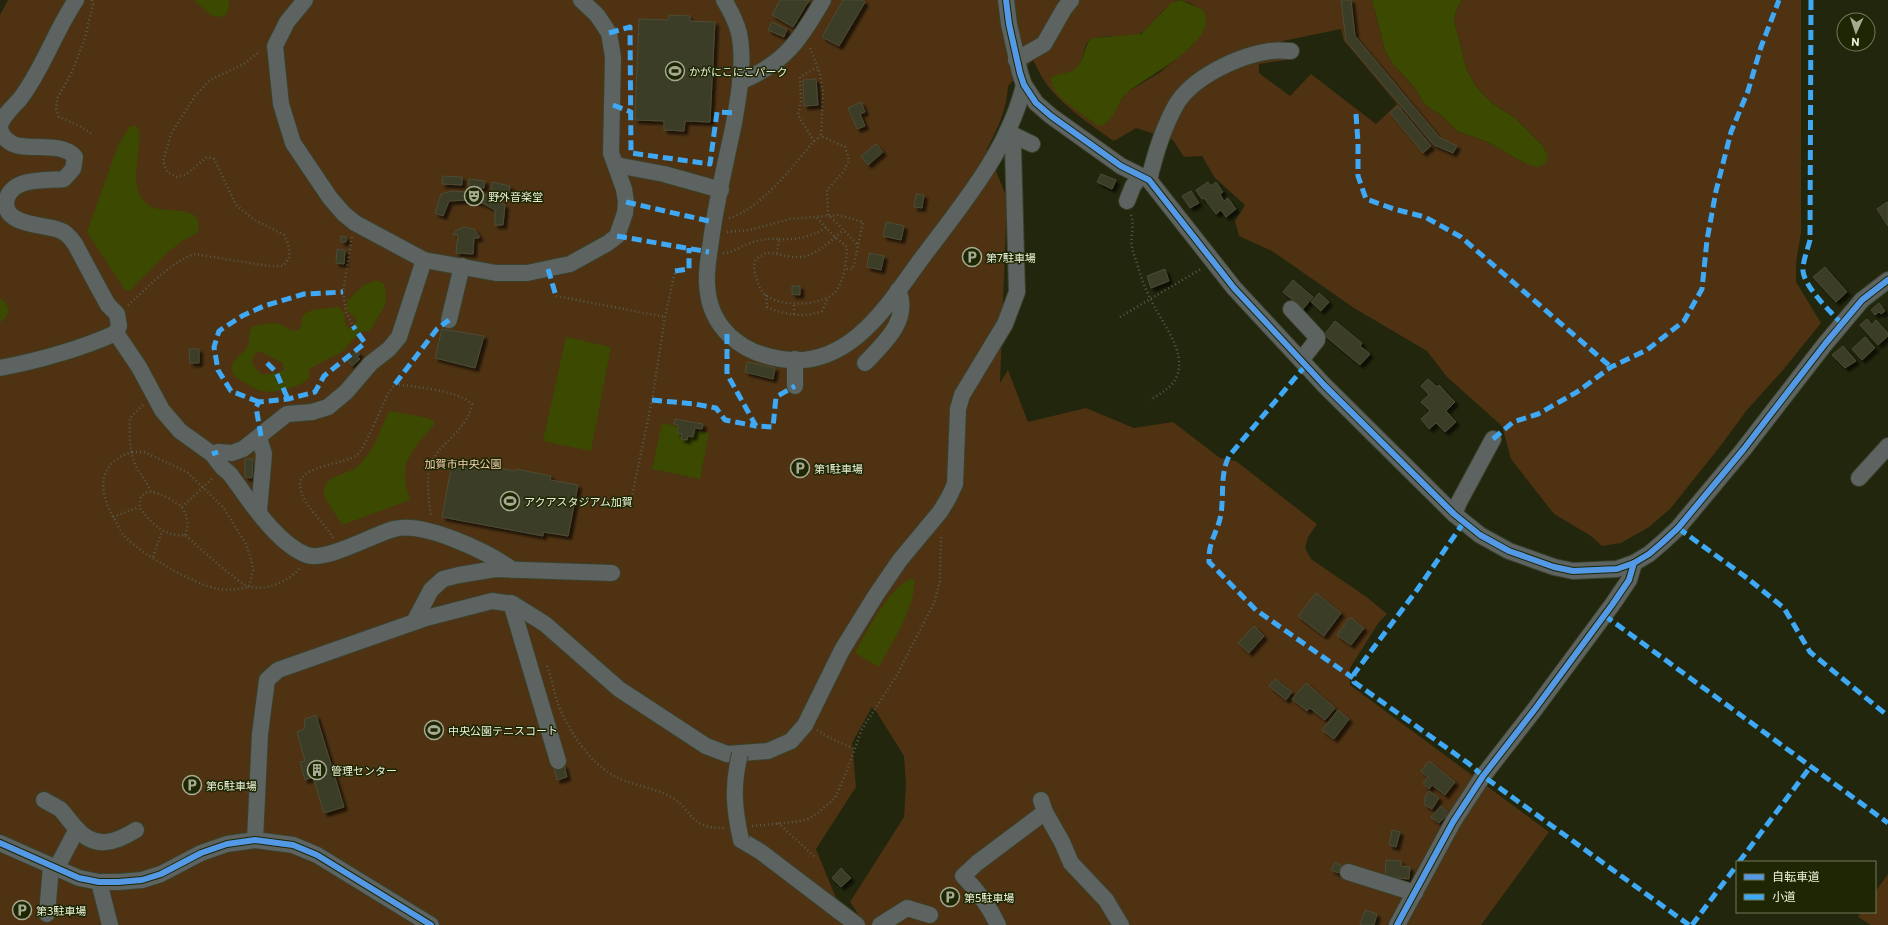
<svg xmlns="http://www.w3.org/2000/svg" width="1888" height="925" font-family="Commissioner,'Noto Sans JP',sans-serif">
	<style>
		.green { fill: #4e3212; fill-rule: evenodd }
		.water { fill: #3b4901; fill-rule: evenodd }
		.building { fill: #3b3c25; stroke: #4c4c37; filter: url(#shadow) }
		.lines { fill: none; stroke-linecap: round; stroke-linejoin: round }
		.minor-casing { stroke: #3b412b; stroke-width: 18 }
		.path { stroke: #575c50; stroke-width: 2.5; stroke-dasharray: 1 3; stroke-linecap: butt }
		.minor { stroke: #5d6360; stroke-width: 16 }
		.minor-bridge-casing { stroke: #3b412b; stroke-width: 18; stroke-linecap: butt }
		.minor-bridge { stroke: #5d6360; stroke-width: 16 }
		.quiet { stroke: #3fa9f5; stroke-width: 5; stroke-dasharray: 10 5; stroke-linecap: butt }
		.cycleway-casing { stroke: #1e2604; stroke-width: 8 }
		.cycleway { stroke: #5399e6; stroke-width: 6 }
		.labels { text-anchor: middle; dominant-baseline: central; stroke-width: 3; stroke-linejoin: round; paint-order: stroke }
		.poi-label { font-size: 11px; fill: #eaf2d9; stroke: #1e2604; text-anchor: start }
		.park-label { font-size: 11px; fill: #f7d1b1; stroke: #1e2604 }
	</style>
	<defs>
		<filter id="shadow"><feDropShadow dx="3.5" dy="3.5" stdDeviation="1" flood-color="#0009"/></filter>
	</defs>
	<rect width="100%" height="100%" fill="#21260c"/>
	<g class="green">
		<path d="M8,0H1372L1385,51L1392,63L1415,88L1424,104L1442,116L1457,131L1488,142L1526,164L1548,155L1543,146L1515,118L1492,103L1477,88L1467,70L1454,21L1456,11L1462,0H1801V233L1796,262V282L1821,323L1783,370L1747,410L1718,449L1670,509L1649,527L1621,543L1602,546L1591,536L1554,514L1511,459L1502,426L1447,377L1427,351L1354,308L1272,251L1239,236L1235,221L1245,205L1215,178L1202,156L1184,157L1173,140L1136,128L1114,141C1093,127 1059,103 1045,82C1040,75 1037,67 1033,60L1008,86C1007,109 998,128 987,149L1007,198L1000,383L1008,370L1028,422L1086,408L1134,428L1173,422L1220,458L1236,461L1317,524L1308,537L1305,548L1311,559L1368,598L1387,614L1379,622L1350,668V685L1549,832L1481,925H865L850,902L904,817L906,785L904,756L876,711L872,707L852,743L856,787L816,849L847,925H0V15ZM1181,0L1190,3L1205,13V28L1193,45L1159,73L1127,92L1107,123H1094L1068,103L1052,77C1058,74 1066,75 1072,71C1085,65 1081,47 1090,40C1100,33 1130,40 1141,33C1156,24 1163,3 1181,0ZM1341,29L1344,41L1397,104L1376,124L1311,74L1290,96L1259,73V64L1286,60L1283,41Z"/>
		<path d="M1888,874V925H1871L1858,917L1861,912H1875V892Z"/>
	</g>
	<g class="water">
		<path d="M194,0H229L228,12L223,17L212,16Z"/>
		<path d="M1181,0L1203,10C1223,40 1144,78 1128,92C1117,101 1115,124 1099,126L1094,123C1082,113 1050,96 1051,78C1057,72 1069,75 1076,68C1085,59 1083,46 1092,38L1141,34L1171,3Z"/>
		<path d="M1372,0H1462L1456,11L1454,21L1467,70L1477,88L1492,103L1515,118L1543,146L1548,155L1547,162L1539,167L1526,164L1488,142L1457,131L1442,116L1424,104L1415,88L1392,63L1385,51Z"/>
		<path d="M130,126H136L139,131C142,154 125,191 150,206C164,215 208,202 197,233L182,241L166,254L130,291L125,290L87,232L118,145Z"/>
		<path d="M374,281H379L384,284C389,302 385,306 376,320C373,325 373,328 369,331H361L342,352L309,369V378C300,388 273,394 260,391C255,389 249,385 244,382C237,379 231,375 232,366C233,359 243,354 247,347C251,341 247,333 252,327C261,325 271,322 280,324C286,326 291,333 297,330C303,327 301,321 303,316C309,307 329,309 339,307L344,313L346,326L351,329L357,320L346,309L347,301L364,285ZM259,351L283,363L284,369C280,373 264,376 260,373C257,370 253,365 252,362L254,355Z"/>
		<path d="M0,297L9,308L7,315L0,323Z"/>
		<path d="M566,337L611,347L591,451L543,441Z"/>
		<path d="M389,411L428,418L434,422V425C422,439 404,456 405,476C405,484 408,493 410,500L342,525C338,517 323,499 324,490C325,475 347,475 357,467C373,453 380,430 389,411Z"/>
		<path d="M662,423L709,433L700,479L652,469Z"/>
		<path d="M914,578C917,606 892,642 879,667L855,653C865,634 892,582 914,578Z"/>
	</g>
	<g class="building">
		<path d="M780,0H809L793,27L772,15Z"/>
		<path d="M843,0H862L865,2L839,46L822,37Z"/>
		<path d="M1341,0H1351L1355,36L1439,137L1457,146L1453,153L1434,145L1346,41Z"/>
		<path d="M669,15L690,16V21L715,22L710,122L685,121L684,131L664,130V121L635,120L639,19L668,20Z"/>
		<path d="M772,22L787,29L784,37L768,30Z"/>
		<path d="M816,79L818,105L804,106L803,80Z"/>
		<path d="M861,102L865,112L860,114L865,126L857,129L848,108Z"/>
		<path d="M1398,106L1431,146L1423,153L1390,113Z"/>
		<path d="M876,144L883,152L868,165L861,156Z"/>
		<path d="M1101,174L1116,180L1112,189L1097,182Z"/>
		<path d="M443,176L462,177V185L442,184Z"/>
		<path d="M469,179L485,181L484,188L468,186Z"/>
		<path d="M492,182L510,186L509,193L491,190Z"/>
		<path d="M1208,182L1211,186L1216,182L1223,192L1220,194L1224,201L1228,198L1236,209L1226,217L1221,210L1216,214L1204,198L1202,199L1196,190Z"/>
		<path d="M452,191L483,193L505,205L503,225H495V210L482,203L468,200L449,201L443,216L435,213L441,194Z"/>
		<path d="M1191,191L1199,203L1190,208L1182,196Z"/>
		<path d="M916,194L924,195L922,208L914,207Z"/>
		<path d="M1887,202L1888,203V226L1877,209Z"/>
		<path d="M886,222L904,226L901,240L883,236Z"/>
		<path d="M463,227L474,229L479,236V238H474L473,254L456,253L458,235L453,234L457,230Z"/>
		<path d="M341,236L346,237V242H341Z"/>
		<path d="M337,249L345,250L344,264L336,263Z"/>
		<path d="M869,253L884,256L881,270L867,267Z"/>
		<path d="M1825,267L1847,292L1836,302L1813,277Z"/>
		<path d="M1165,269L1169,281L1151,288L1147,276Z"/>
		<path d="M1293,280L1313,297L1303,309L1283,292Z"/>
		<path d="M792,286H800V295L792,294Z"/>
		<path d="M1319,293L1329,302L1321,311L1311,302Z"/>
		<path d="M1879,303L1885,311L1881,314L1879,312L1875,315L1871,310Z"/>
		<path d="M1867,319L1872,325L1876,320L1888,333V336L1878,345L1860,325Z"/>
		<path d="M1335,321L1362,343L1360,346L1370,354L1360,365L1324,335Z"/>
		<path d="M442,329L484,336L475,368L435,358Z"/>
		<path d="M1865,337L1875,348L1862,360L1852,349Z"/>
		<path d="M1843,346L1856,361L1845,368L1832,355Z"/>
		<path d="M189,349H199V363H190Z"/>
		<path d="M357,351L360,354L357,356L360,359L352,366L347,360Z"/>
		<path d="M747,362L775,368L773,379L745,372Z"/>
		<path d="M1428,379L1437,387L1439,385L1455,402L1446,411L1456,422L1445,432L1436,423L1429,429L1421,419L1430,411L1421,402L1429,395L1421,386Z"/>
		<path d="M675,419L703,424L702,429L695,428L693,437L688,436L687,440L681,439L682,434L677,433L678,425L674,424Z"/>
		<path d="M245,459H253L252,478L245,477Z"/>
		<path d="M452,463L486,469L487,466L515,471L516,469L551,476L550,480L578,485L568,536L543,532V536L442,517Z"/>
		<path d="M1316,593L1341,613L1324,636L1298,616Z"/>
		<path d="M1350,617L1364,628L1351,645L1337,635Z"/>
		<path d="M1254,626L1264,636L1249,653L1238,643Z"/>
		<path d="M1275,679L1292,692L1286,700L1269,686Z"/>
		<path d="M1306,683L1335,708L1325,720L1310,708L1307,711L1292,699Z"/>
		<path d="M1338,710L1349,719L1334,739L1322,730Z"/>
		<path d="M316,715L344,807L324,813L313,777L305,780L300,762L305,761L297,732L304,729L305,719Z"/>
		<path d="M1429,761L1455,782L1445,795L1432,785L1429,789L1423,784L1428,777L1421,771Z"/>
		<path d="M564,765L567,777L557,780L554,767Z"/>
		<path d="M1429,791L1439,798L1432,809L1425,805V797Z"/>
		<path d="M1441,806L1449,813L1439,823L1431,817Z"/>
		<path d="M1392,830L1400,832L1396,847L1389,845Z"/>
		<path d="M1386,860L1401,861V866L1410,867L1409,879L1385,877Z"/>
		<path d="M1335,862L1341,865L1338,873L1331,870Z"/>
		<path d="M841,868L851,878L841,887L832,878Z"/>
		<path d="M1365,910L1377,914L1374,925H1360Z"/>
	</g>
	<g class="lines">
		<g class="minor-casing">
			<g id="minor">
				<path d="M305,0L287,22L275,46L281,104L293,143L330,198L344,214L355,223L424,260L496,273H527L570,264L608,243L617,236L625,213L626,202L624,189L611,153L613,57L609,33L597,15L581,0"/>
				<path d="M724,0C730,10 736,21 739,33C745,62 739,94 734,123C726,162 716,201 711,241C709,254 706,270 707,284C709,328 741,353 781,359C847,370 886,308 919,262C959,208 1008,152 1024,85"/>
				<path d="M1006,0L1009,24L1020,73L1024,85L1036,103L1051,116L1121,166L1149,180L1234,288L1324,385L1454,514L1480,535L1509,551L1554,567L1573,571L1617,569L1634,563L1649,554L1663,542L1678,528L1743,450L1825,344L1862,300L1888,280"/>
				<path d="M1016,60L1044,44L1064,9L1071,0"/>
				<path d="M740,82C785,63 800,40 823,0"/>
				<path d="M616,165L664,174L721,190"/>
				<path d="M1149,180C1155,154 1163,128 1176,105C1192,77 1240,55 1270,51C1277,50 1285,51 1291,51"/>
				<path d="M1127,201L1133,186L1140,176"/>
				<path d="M1291,309L1317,337V340L1301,360"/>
				<path d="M449,320L462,266"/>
				<path d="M116,333L139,367L162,410L180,431L212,454L223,468L230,474C249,500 277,544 307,555C326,562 374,534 394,529C424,521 488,552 513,570"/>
				<path d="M865,363C884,343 911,320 898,290"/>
				<path d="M0,368C41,360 78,350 116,333L119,326L117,314L108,305L98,287L75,244C71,238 66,232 59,230C43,224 0,226 7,198C14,177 45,181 64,179L73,169L75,157C63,143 37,149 20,146C11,145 0,137 0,126C2,116 14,106 20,99C43,69 55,31 76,0"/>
				<path d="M795,386V359"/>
				<path d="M259,438L264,454L259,511"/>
				<path d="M218,452L232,453L243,449L287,414L312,412L328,407L346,392L371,363L389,349L399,337L424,260"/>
				<path d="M1859,478L1888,446"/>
				<path d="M1454,514L1459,502L1493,439"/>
				<path d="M511,603L558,761"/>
				<path d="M414,622L431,590L443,579L459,575L495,569L612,573"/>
				<path d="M44,800C49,803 55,806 60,809C66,815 70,822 76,828C95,850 115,843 136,830"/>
				<path d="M1041,800L1045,812L1062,842L1071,863L1106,900L1121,925"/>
				<path d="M255,840L260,734L267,680L278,670L426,618L492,601L513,604L545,624L619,689L706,746L727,754L768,751L791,741L805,725L842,650L876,595L900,560L940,512L949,497L955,484L958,409L962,395L1005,324L1017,292L1013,147L1007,132L1032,144"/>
				<path d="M741,840L761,852L857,925"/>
				<path d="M0,843L79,878L99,882H118L142,880L161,874L201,853L227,844L255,840L293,845L317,855L431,925"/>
				<path d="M56,869L77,829"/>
				<path d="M1348,872L1415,893"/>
				<path d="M99,882L110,925"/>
				<path d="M47,914L51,866"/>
				<path d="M880,925L907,908L930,915"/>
				<path d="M998,925C989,906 978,891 963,876L977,863L1045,812"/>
				<path d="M1397,925L1453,822L1483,776L1535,709L1612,605L1629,580L1634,563"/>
			</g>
		</g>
		<g class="path">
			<path d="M92,0L93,4L85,38L72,72L57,99L56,108L59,117L80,126L93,135"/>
			<path d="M810,48L820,74L823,93L821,136L845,147L849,160L844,171L827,190L828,217"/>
			<path d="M814,141L821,136"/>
			<path d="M1131,215C1135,226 1129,240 1133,251C1138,267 1143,285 1151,300C1161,322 1187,351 1177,376C1172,388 1161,393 1150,400"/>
			<path d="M831,217L858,245"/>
			<path d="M729,218C760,210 794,165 814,141L798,115L801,101L800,77L814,69L817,70"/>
			<path d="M817,218L835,237L847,247C846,262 845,278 836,291C824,306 784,307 769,297C762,294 759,287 757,280C754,272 753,267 756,259L766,253C776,253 786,257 796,257C815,258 831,240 844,230"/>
			<path d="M727,232L750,230L790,219L838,215L863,222L853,269H845"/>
			<path d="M352,237L343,292L346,312L353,326"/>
			<path d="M779,239C797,240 810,237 826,228"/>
			<path d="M723,253C733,253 740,246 750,243C759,240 769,238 779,239L777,253"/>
			<path d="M766,295L767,307C784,315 805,318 822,311L828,298"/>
			<path d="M556,296L665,317"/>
			<path d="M128,305C149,287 168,264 194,254L269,266H283L290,257L288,243L284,235L253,219L236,205L214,159L207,157L185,175L176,177L167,172L163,161L171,134L195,96L210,80L244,64L260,51"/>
			<path d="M794,314V303"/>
			<path d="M1120,317L1201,269"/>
			<path d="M143,405L130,418C129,436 129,454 138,470C143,477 147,483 151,491"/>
			<path d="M132,452H144L187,472L223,507L246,544L251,559L253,570L249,587C239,589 229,591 219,589C196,586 140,553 124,536C121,532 118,525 115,520C98,493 96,463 132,452Z"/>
			<path d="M630,506L652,400L665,317L675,271"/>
			<path d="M182,507L214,477"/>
			<path d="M113,517L139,507"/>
			<path d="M185,535C189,526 188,516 182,508C179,503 158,492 152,492C147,491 144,494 141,496L139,507C151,523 164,537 185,535C197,545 238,584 250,587C267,591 289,581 300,568"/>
			<path d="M333,538C325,522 300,504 300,484C300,466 345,464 357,455C365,448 383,404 389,392L395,384C415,387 457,390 472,404C468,429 443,440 432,461C425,473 429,502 431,516"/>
			<path d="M153,557L162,531"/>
			<path d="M547,666C552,679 554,692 558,704C569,732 590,763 616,777C633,786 654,787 671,797C695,811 687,828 724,828"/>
			<path d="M817,730L830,738L854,749"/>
			<path d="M778,823L816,858"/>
			<path d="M752,826L795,822L808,819L818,813L835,798L846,773L862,729L897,675L934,603L940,581L941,535"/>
		</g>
		<use href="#minor" class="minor"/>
		<g class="minor-bridge-casing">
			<path id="minor-bridge" d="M740,754C732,785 734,809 741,840"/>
		</g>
		<use href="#minor-bridge" class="minor-bridge"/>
		<g class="quiet">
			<path d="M1811,0L1810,240C1808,248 1802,264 1803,271C1805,288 1831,312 1842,324"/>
			<path d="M609,33L630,27L631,153L710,164L717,112L736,113"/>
			<path d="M613,105L631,112"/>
			<path d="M1356,114L1358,143V176L1366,199L1394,209L1425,217L1461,237L1611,367"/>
			<path d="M626,202L713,222"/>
			<path d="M617,236L709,252"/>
			<path d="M548,269L556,296"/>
			<path d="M675,271L689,269V248"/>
			<path d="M727,334V374L756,426L773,427L776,397L795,386"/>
			<path d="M267,363L276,372L288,399"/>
			<path d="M1306,365L1229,456C1220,474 1224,494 1221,514C1218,532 1208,541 1209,562L1256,610L1353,678"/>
			<path d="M395,384L437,329L449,320"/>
			<path d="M652,400L695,404L716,408L725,420L756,426"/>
			<path d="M259,402L231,391L218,370L214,347L219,331L242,316L264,306L304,294L343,292"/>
			<path d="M261,436L256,407L259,402L288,399L315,392L324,376L365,343L353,326"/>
			<path d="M1493,439L1513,422L1538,414L1577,392L1611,367L1647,350L1684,321L1702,289L1707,240L1716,191L1731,132L1748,91L1761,47L1779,0"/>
			<path d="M212,454L218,452"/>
			<path d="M1464,522L1417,590L1354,674V682L1468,763L1483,776L1689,925"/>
			<path d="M1678,528L1747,578L1784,608L1810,652L1888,716"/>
			<path d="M1604,615L1888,823"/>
			<path d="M1739,862L1811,766"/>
			<path d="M1692,925L1737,865"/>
		</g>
		<g class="cycleway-casing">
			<g id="cycleway">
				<path d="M1006,0L1009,24L1020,73L1024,85L1036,103L1051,116L1121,166L1149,180L1234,288L1324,385L1454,514L1480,535L1509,551L1554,567L1573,571L1617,569L1634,563L1649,554L1663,542L1678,528L1743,450L1825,344L1862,300L1888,280"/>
				<path d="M0,843L79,878L99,882H118L142,880L161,874L201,853L227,844L255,840L293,845L317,855L431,925"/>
				<path d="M1397,925L1453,822L1483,776L1535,709L1612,605L1629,580L1634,563"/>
			</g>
		</g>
		<use href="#cycleway" class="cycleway"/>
	</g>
	<defs>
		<g id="stadium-ring" transform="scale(1)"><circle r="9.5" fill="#1e2604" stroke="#a4ab91" stroke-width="1.5"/><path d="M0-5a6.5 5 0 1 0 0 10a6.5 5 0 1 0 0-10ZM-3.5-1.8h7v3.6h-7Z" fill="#a4ab91"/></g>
		<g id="theatre-ring" transform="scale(1)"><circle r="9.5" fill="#1e2604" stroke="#a4ab91" stroke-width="1.5"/><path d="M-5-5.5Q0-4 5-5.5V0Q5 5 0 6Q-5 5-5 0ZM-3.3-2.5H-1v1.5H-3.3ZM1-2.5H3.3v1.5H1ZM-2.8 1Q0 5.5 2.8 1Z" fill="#a4ab91"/></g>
		<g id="parking-ring" transform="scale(1)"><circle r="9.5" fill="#1e2604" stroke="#a4ab91" stroke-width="1.5"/><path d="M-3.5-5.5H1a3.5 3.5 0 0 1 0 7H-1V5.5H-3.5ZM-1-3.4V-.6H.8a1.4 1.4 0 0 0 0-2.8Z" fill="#a4ab91"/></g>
		<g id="building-ring" transform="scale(1)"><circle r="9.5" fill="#1e2604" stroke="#a4ab91" stroke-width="1.5"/><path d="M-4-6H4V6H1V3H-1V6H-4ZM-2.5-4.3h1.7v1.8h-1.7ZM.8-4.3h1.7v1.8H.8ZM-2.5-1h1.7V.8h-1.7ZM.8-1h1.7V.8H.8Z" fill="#a4ab91"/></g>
	</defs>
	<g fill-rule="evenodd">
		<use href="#stadium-ring" x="675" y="71"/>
		<use href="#theatre-ring" x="474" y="196"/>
		<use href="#parking-ring" x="972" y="257"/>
		<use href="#parking-ring" x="800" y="468"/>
		<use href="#stadium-ring" x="510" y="501"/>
		<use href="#stadium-ring" x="434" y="730"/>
		<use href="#building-ring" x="317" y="770"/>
		<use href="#parking-ring" x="192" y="785"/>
		<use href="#parking-ring" x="950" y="897"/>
		<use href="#parking-ring" x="22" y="910"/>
	</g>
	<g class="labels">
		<g class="poi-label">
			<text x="689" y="71">かがにこにこパーク</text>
			<text x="488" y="196">野外音楽堂</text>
			<text x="986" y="257">第7駐車場</text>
			<text x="814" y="468">第1駐車場</text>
			<text x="524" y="501">アクアスタジアム加賀</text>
			<text x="448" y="730">中央公園テニスコート</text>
			<text x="331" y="770">管理センター</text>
			<text x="206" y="785">第6駐車場</text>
			<text x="964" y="897">第5駐車場</text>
			<text x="36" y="910">第3駐車場</text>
		</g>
		<g class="park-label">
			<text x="463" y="463">加賀市中央公園</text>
		</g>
	</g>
	<rect x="1736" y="861" width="140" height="52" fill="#1e2604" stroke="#707859"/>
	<rect x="1744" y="874" width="20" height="6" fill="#5399e6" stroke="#707859"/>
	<text x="1772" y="881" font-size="12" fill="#eaf2d9">自転車道</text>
	<rect x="1744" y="894" width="20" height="6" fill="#3fa9f5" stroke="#707859"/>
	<text x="1772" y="901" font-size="12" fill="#eaf2d9">小道</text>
	<g transform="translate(1856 32) rotate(183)"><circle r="19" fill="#1e2604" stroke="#707859"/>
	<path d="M0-3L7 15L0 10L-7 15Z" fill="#a4ab91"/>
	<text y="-6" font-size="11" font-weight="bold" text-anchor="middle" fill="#eaf2d9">N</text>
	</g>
</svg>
